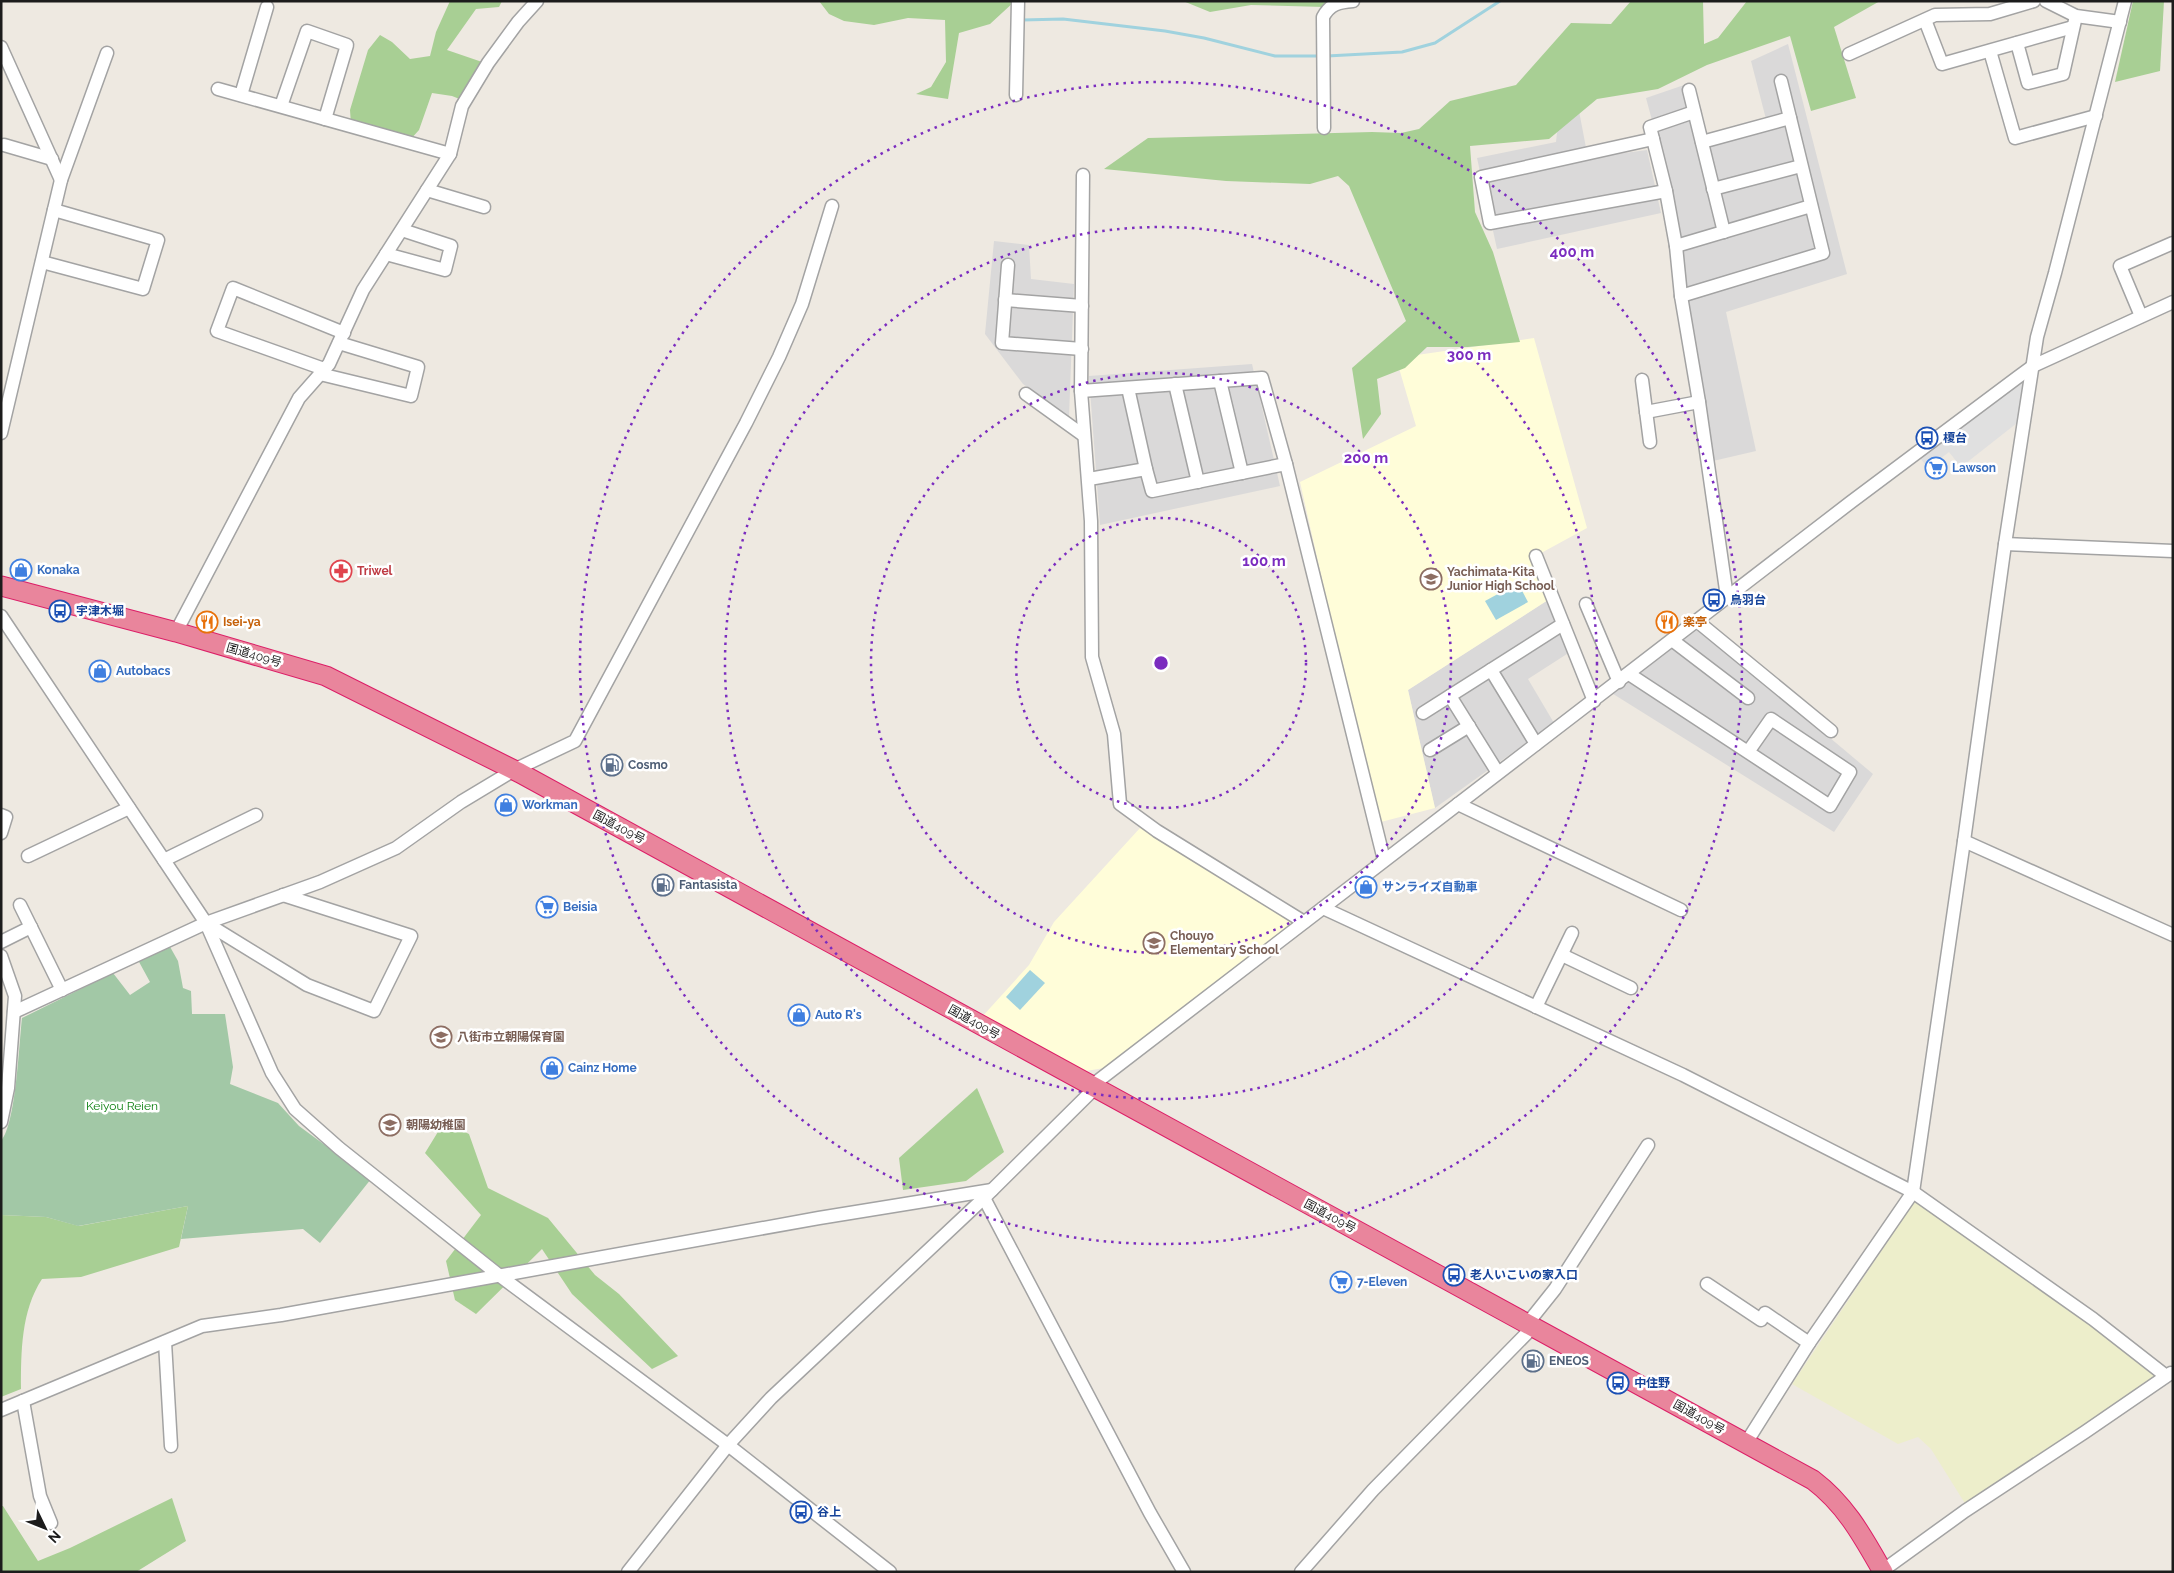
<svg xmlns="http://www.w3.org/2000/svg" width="2174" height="1573" font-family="Raleway,'Noto Sans JP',sans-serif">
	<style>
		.residential { fill: #dad9d9 }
		.education { fill: #fffdd9 }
		.farmland { fill: #edeecb }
		.forest { fill: #a8cf94 }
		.cemetery { fill: #a2c8a6 }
		.parking { fill: #e0e0e0 }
		.water { fill: #a0d2de }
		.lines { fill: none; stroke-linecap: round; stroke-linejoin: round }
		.stream { stroke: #a0d2de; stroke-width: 3 }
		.minor-casing { stroke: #a3a3a3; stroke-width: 15 }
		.highway-casing { stroke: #dc1e67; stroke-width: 21 }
		.minor { stroke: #fff; stroke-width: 12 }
		.highway { stroke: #e9859c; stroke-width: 19 }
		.ring { fill: none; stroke: #7b2cbf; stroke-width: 2.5; stroke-dasharray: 2.5 5 }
		.labels { text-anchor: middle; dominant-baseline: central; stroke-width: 5; stroke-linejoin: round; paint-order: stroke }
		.transit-label { font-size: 12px; font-weight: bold; fill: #164399; stroke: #fff; text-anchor: start }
		.shop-label { font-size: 12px; font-weight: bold; fill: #366cbe; stroke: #fff; text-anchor: start }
		.health-label { font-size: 12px; font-weight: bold; fill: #be3a42; stroke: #fff; text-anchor: start }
		.education-label { font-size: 12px; font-weight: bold; fill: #785e54; stroke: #fff; text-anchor: start }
		.food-label { font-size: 12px; font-weight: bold; fill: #c56008; stroke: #fff; text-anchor: start }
		.street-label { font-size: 12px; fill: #1c1c1c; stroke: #fff }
		.service-label { font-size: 12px; font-weight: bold; fill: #4e5e75; stroke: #fff; text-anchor: start }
		.park-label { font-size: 12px; fill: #087d0d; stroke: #fff }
		.centre { fill: #7b2cbf; stroke: #fff; stroke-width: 2.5 }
		.ring-label { font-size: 15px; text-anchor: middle; font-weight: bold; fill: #7b2cbf; stroke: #fff; stroke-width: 5; stroke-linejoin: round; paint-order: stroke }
	</style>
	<rect width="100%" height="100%" fill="#eee9e1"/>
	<g class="residential">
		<path d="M1788,44L1847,274L1726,312L1756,451L1713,461L1669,183L1646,98L1690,83L1708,137L1767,123L1751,61Z"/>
		<path d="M1579,111L1588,158L1647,150L1661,213L1497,249L1477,158L1556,142L1559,115Z"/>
		<path d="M994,241L1029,245L1031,279L1074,284L1069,417L1023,384L985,334Z"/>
		<path d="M1252,364L1280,486L1100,525L1089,376Z"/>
		<path d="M1548,600L1570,652L1528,679L1554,723L1435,808L1408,690Z"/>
		<path d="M1698,627L1873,774L1834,832L1610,692Z"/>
	</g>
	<g class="education">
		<path d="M1534,338L1587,528L1532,558L1548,600L1408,690L1435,808L1377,823L1300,482L1416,426L1396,358Z"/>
		<path d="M1140,828L1293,922L1104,1068L1080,1072L981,1018L1029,965L1054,922Z"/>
	</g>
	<path class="farmland" d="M1917,1198L2095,1325L2156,1377L1966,1505L1931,1449L1918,1437L1898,1444L1792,1384Z"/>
	<g class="forest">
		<path d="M450,1H502L499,7L476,9L447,50L485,63L462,100L452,96L432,93L419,130L409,141L351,124L350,110L368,50L380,35L392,42L410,59L430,56L436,32Z"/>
		<path d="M819,1H1015L990,24L959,33L948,99L916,94L931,87L946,62L945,20L908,18L874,25L844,21L829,14Z"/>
		<path d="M1183,1H1333L1325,7L1251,5L1210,12Z"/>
		<path d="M1631,1H1703L1704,44L1718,38L1747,1H1880L1834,27L1856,98L1811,111L1790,36L1707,65L1658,89L1597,99L1549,139L1470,146L1475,212L1493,252L1520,342L1468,347H1427L1405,368L1377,379L1381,414L1363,439L1352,368L1406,321L1349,186L1338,176L1310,184L1226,181L1104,169L1148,138L1372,132L1401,133L1419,129L1450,101L1516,85L1571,23L1611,24Z"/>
		<path d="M2133,1H2164L2160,71L2115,82Z"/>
		<path d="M977,1088L1004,1152L966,1181L903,1190L899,1158Z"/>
		<path d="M444,1122L469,1134L488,1188L548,1218L595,1275L619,1294L678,1356L652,1369L572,1294L542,1249L476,1314L455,1300L446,1261L481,1215L425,1153Z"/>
		<path d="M188,1206L179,1247L81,1277L42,1279C21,1311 21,1352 21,1389L1,1397V1215L46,1217L79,1226Z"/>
		<path d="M172,1498L186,1541L136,1572H1V1506H3L38,1561L70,1548Z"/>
	</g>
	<path class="cemetery" d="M169,945L178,961L183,988L191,991L192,1014H225L233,1067L230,1084L278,1103L299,1126L371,1179L320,1243L303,1229L181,1239L188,1206L78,1226L46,1217L1,1215V1141C16,1124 19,1044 22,1018L113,973L130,995L150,982L138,960Z"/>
	<path class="parking" d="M2027,375L2017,423L1961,467L1949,452L1928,468L1920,458Z"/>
	<g class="water">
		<path d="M1518,583L1528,602L1496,620L1485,601Z"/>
		<path d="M1030,970L1045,983L1020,1010L1006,997Z"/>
	</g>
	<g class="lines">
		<g class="stream">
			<path d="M1022,20L1063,19L1165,31L1204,38L1275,56H1320"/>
			<path d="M1327,56L1402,52L1435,43L1500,1"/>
		</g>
		<g class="minor-casing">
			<g id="minor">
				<path d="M2046,1L2076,16L2120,22"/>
				<path d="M1925,20L1942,64L2073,27"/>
				<path d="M2017,43L2028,83L2063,74L2076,16"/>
				<path d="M1,47L61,180"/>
				<path d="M1990,51L2015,138L2096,116"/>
				<path d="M1849,54L1935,15L1990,14L2034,1"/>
				<path d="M218,89L450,154"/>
				<path d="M1689,90L1724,232"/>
				<path d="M241,95L267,7"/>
				<path d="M1016,95L1018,1"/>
				<path d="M281,106L307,31L347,45L325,119"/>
				<path d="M1694,112L1650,127L1666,191L1676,246L1681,296L1699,402L1727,597"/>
				<path d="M1324,128L1323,17C1330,4 1339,2 1353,1"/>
				<path d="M1653,139L1481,177L1490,223L1666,191"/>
				<path d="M1702,142L1790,118"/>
				<path d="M4,145L52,159"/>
				<path d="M1083,175L1081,391L1091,521L1092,657L1114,734L1120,804L1157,831L1304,922"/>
				<path d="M1713,189L1801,166"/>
				<path d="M427,190L484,207"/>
				<path d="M1676,246L1811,206"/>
				<path d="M386,254L445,270L451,246L402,230"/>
				<path d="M42,262L143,289L158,240L54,210"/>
				<path d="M1008,265L1002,343L1082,349"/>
				<path d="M1681,296L1823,253L1781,81"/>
				<path d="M1005,300L1082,306"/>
				<path d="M2141,316L2120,266L2173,243"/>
				<path d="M324,369L217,331L233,288L344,333"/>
				<path d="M320,374L411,396L418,367L339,343"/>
				<path d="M1642,380L1650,442"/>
				<path d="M1220,381L1242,473"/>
				<path d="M1175,384L1198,482"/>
				<path d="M1128,388L1146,469"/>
				<path d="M1081,391L1262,378L1286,464L1384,860"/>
				<path d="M1026,394L1083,435"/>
				<path d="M1646,412L1699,402"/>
				<path d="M1,433L61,180L107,53"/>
				<path d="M1089,479L1146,469L1152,491L1286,464"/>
				<path d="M2005,544L2173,551"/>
				<path d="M1536,556L1594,701"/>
				<path d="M1586,604L1619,682"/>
				<path d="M1,616L206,923L272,1073L295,1109L339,1148L500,1276L728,1445L890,1572"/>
				<path d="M1697,621L1831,731"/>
				<path d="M176,632L299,398L329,364L363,290L450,154L462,106L488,63L518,22L537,1"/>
				<path d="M1672,640L1748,698"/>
				<path d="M1491,670L1536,744"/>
				<path d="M1629,674L1830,806L1850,772L1771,719L1748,752"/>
				<path d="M1450,696L1498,773"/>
				<path d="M1423,713L1563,624"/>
				<path d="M1430,750L1469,726"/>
				<path d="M1458,804L1681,910"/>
				<path d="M1,815L6,817L1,833"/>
				<path d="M1964,841L2173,935"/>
				<path d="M28,856L129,808"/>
				<path d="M164,860L256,815"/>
				<path d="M20,905L62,990"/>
				<path d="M1323,908L1683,1075L1913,1192L2093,1319L2166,1376"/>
				<path d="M206,923L307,985L374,1011L411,936L283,895"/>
				<path d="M1,942L31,927"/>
				<path d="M1562,955L1631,988"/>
				<path d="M1,956L15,996L8,1088L1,1122"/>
				<path d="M1536,1007L1572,933"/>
				<path d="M14,1012L206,923L320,882L396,848L461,802L514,770L575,741L746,423L779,357L802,304L832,206"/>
				<path d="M1090,1087L1851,502L2018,377L2033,366L2173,302"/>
				<path d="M984,1198L1150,1513L1184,1572"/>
				<path d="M1707,1284L1761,1320L1765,1313L1809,1343"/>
				<path d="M1527,1324L1555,1289L1648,1145"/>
				<path d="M165,1342L171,1446"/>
				<path d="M23,1401L40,1496L51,1523"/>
				<path d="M1,1410L202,1326L281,1315L819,1218L992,1190"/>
				<path d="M1746,1443L1809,1343L1913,1192L1964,841L2005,544L2037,337L2055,273L2125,1"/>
				<path d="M1882,1571L1965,1511L2085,1432L2171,1373"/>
				<path d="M628,1572L728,1445L771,1398L984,1198L1094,1089"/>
				<path d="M1301,1572L1373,1490L1533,1327"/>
			</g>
		</g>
		<g class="highway-casing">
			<path id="highway" d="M1,586L176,632L326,676L520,773L1813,1480C1846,1505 1863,1537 1883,1572"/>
		</g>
		<use href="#minor" class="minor"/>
		<use href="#highway" class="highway"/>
	</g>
	<g class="ring">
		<circle cx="1161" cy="663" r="145"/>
		<circle cx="1161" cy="663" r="290"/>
		<circle cx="1161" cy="663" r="436"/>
		<circle cx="1161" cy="663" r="581"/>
	</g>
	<defs>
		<g id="bus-ring" transform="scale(1.125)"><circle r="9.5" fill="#fff" stroke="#1a4fb4" stroke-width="1.5"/><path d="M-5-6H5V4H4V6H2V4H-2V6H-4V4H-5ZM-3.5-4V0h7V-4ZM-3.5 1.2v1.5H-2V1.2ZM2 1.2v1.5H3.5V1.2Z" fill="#1a4fb4"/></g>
		<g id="supermarket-ring" transform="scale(1.125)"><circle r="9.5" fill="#fff" stroke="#3f7fe0" stroke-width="1.5"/><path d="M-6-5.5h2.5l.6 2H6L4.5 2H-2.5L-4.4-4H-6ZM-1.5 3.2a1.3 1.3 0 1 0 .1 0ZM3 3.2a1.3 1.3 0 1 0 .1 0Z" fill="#3f7fe0"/></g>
		<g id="shop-ring" transform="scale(1.125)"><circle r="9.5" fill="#fff" stroke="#3f7fe0" stroke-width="1.5"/><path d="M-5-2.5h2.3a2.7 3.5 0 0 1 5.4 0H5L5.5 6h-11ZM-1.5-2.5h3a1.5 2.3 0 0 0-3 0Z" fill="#3f7fe0"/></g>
		<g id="pharmacy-ring" transform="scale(1.125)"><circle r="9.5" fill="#fff" stroke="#e0444e" stroke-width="1.5"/><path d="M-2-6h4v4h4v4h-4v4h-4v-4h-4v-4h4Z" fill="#e0444e"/></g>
		<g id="school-ring" transform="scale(1.125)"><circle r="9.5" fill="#fff" stroke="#8d6e63" stroke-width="1.5"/><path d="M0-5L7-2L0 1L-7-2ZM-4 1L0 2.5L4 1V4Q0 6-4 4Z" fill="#8d6e63"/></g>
		<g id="restaurant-ring" transform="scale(1.125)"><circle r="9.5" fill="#fff" stroke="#e8710a" stroke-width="1.5"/><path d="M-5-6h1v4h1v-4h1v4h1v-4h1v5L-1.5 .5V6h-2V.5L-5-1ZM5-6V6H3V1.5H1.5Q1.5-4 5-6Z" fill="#e8710a"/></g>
		<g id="fuel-ring" transform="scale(1.125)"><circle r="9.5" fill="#fff" stroke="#5c6f8a" stroke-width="1.5"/><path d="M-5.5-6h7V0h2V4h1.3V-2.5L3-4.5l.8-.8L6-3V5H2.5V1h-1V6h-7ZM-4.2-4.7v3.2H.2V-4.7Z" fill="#5c6f8a"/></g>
	</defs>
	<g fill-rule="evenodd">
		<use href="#bus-ring" x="1927" y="438"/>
		<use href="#supermarket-ring" x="1936" y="468"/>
		<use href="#shop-ring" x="21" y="570"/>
		<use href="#pharmacy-ring" x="341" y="571"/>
		<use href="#school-ring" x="1431" y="579"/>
		<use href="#bus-ring" x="1714" y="600"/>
		<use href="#bus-ring" x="60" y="611"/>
		<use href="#restaurant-ring" x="207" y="622"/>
		<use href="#restaurant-ring" x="1667" y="622"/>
		<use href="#shop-ring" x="100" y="671"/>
		<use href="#fuel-ring" x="612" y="765"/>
		<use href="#shop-ring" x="506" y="805"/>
		<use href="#fuel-ring" x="663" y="885"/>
		<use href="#shop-ring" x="1366" y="887"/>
		<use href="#supermarket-ring" x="547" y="907"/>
		<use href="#school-ring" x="1154" y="943"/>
		<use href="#shop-ring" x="799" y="1015"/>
		<use href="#school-ring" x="441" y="1037"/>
		<use href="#shop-ring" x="552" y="1068"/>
		<use href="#school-ring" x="390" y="1125"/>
		<use href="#bus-ring" x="1454" y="1275"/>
		<use href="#supermarket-ring" x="1341" y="1282"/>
		<use href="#fuel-ring" x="1533" y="1361"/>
		<use href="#bus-ring" x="1618" y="1383"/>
		<use href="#bus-ring" x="801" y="1512"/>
	</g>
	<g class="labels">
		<g class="transit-label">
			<text x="1943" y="438">榎台</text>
			<text x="1730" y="600">鳥羽台</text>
			<text x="76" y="611">宇津木堀</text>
			<text x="1470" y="1275">老人いこいの家入口</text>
			<text x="1634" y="1383">中住野</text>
			<text x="817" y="1512">谷上</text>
		</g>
		<g class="shop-label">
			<text x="1952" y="468">Lawson</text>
			<text x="37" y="570">Konaka</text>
			<text x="116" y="671">Autobacs</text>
			<text x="522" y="805">Workman</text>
			<text x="1382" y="887">サンライズ自動車</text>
			<text x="563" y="907">Beisia</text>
			<text x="815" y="1015">Auto R's</text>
			<text x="568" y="1068">Cainz Home</text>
			<text x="1357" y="1282">7-Eleven</text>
		</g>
		<g class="health-label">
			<text x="357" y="571">Triwel</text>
		</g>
		<g class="education-label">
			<text x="1447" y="572">Yachimata-Kita<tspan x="1447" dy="14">Junior High School</tspan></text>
			<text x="1170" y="936">Chouyo<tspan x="1170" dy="14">Elementary School</tspan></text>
			<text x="457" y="1037">八街市立朝陽保育園</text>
			<text x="406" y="1125">朝陽幼稚園</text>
		</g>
		<g class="food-label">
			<text x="223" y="622">Isei-ya</text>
			<text x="1683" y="622">楽亭</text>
		</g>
		<g class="street-label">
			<text transform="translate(254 655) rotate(16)">国道409号</text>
			<text transform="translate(619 827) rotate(28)">国道409号</text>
			<text transform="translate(974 1022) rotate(29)">国道409号</text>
			<text transform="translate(1330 1216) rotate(28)">国道409号</text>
			<text transform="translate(1699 1417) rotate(29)">国道409号</text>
		</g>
		<g class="service-label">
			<text x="628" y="765">Cosmo</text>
			<text x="679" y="885">Fantasista</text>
			<text x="1549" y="1361">ENEOS</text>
		</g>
		<g class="park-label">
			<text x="122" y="1106">Keiyou Reien</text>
		</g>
	</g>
	<circle cx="1161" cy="663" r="8" class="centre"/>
	<g class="ring-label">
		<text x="1572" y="257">400 m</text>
		<text x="1469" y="360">300 m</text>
		<text x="1366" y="463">200 m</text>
		<text x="1264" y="566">100 m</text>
	</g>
	<rect width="2174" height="1573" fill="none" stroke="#1c1c1c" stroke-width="5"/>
	<g transform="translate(45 1528) rotate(133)" stroke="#ffffff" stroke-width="4" paint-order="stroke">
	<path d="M0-4L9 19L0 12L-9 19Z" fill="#1c1c1c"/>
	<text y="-8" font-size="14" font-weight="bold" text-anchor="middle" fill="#1c1c1c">N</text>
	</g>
</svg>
